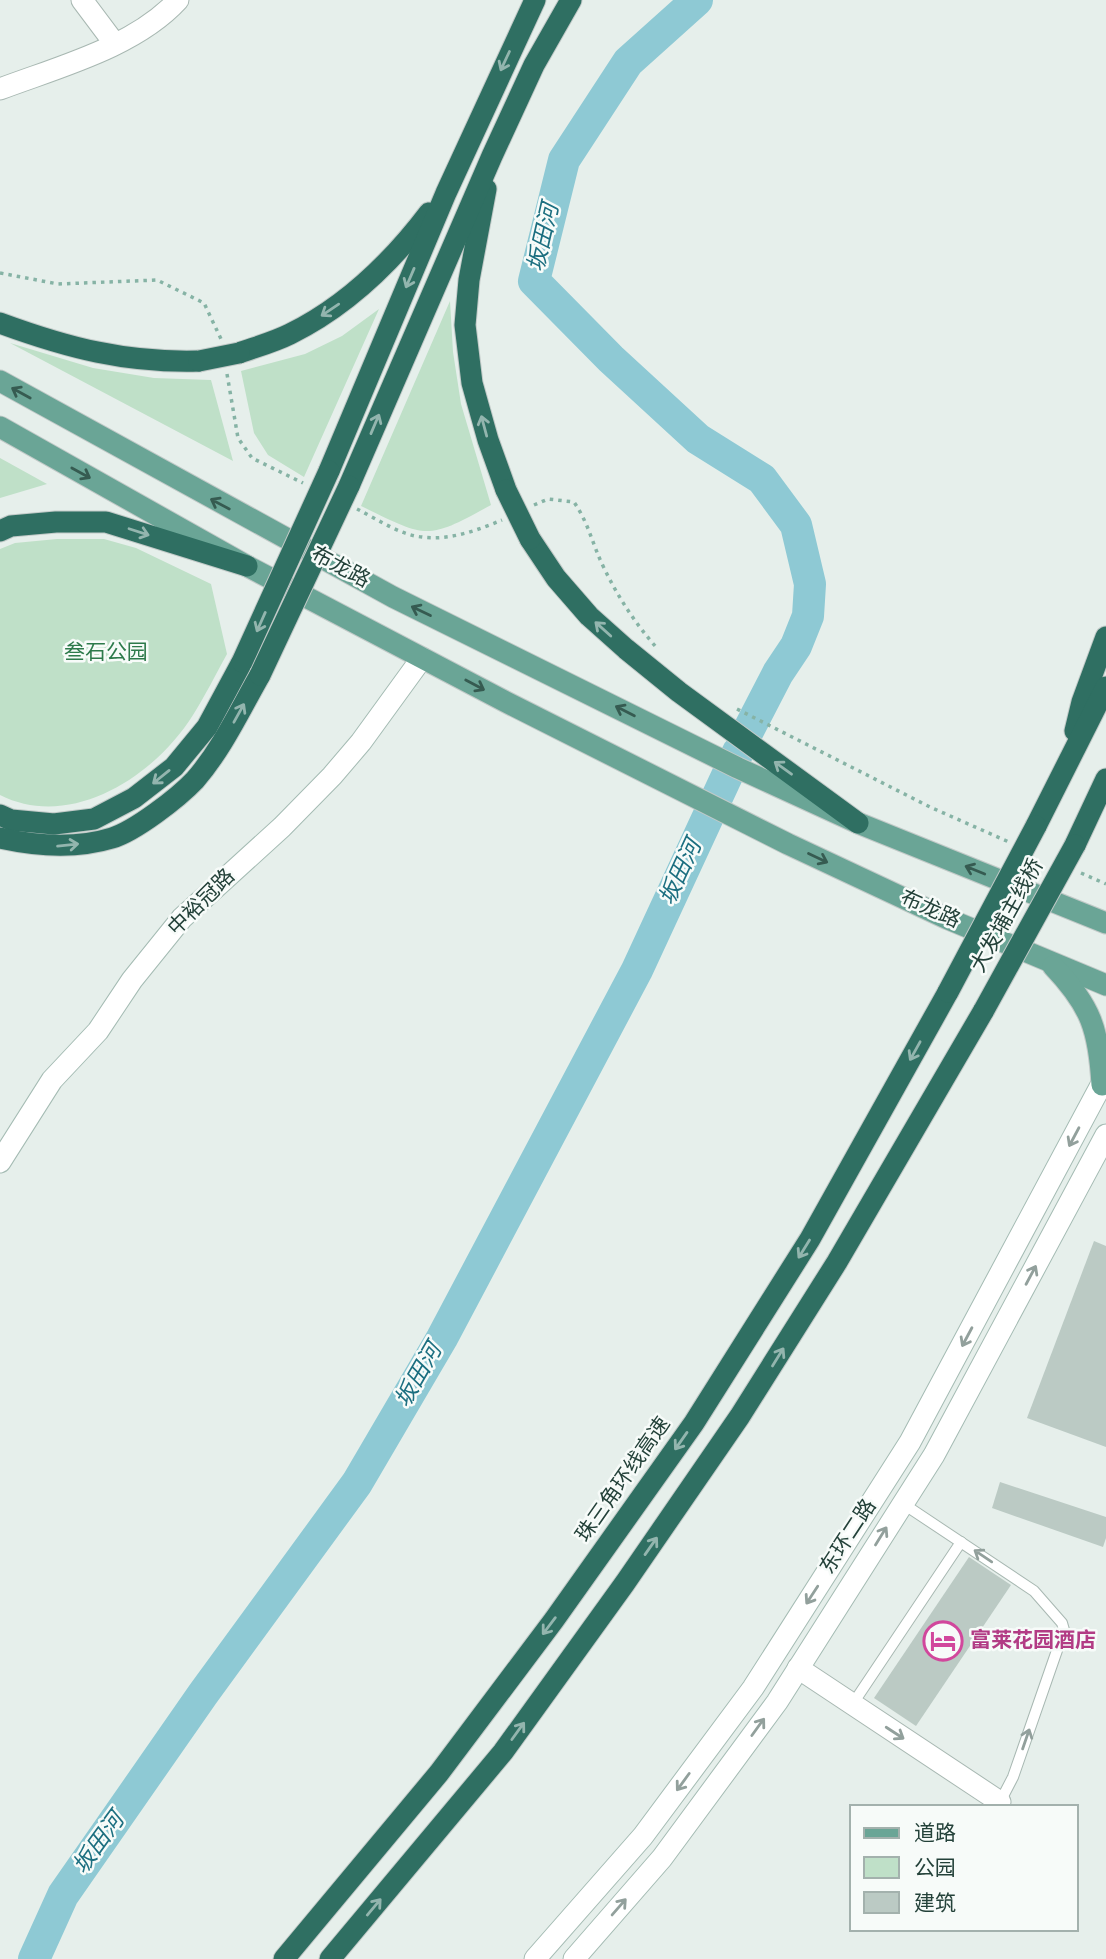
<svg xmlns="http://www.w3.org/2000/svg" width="1106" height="1959" font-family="Overpass,'Noto Sans SC',sans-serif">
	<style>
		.green { fill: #bfe0c8 }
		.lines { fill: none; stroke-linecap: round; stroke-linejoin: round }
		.river { stroke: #8ec9d4; stroke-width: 32 }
		.building { fill: #bbcac4 }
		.lane-casing { stroke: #a8b8b2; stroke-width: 12 }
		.street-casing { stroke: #a8b8b2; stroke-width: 23 }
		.secondary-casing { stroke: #a4bbb3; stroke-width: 23 }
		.primary-casing { stroke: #c2cac8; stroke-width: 23 }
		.highway-casing { stroke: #c2cac8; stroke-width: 23 }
		.path { stroke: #86b3a5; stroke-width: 3.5; stroke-dasharray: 3.5 5; stroke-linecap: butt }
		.lane { stroke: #fff; stroke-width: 10 }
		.street { stroke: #fff; stroke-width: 21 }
		.secondary { stroke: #fff; stroke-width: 21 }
		.primary { stroke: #6aa596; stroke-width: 21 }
		.highway { stroke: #2f6f62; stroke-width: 21 }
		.highway-bridge-casing { stroke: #c2cac8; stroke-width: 23; stroke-linecap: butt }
		.highway-bridge { stroke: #2f6f62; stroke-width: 21 }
		.oneway { stroke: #93b5ae }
		.oneway2 { stroke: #365b51 }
		.oneway3 { stroke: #92a09c }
		.labels { text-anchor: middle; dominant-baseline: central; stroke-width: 5; stroke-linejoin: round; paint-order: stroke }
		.street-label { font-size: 21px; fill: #24423a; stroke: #f7fbf9 }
		.park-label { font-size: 21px; fill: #2d7a4b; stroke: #f7fbf9 }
		.hotel-label { font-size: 21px; font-weight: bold; fill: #b23c85; stroke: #f7fbf9; text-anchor: start }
		.water-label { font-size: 23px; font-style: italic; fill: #1c6f80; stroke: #f7fbf9 }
	</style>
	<rect width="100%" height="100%" fill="#e6efeb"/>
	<g class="green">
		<path d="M450,301L453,352L461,404L491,505C426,541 427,538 361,506Z"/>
		<path d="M379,309L304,477L268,455L254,433L241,371L305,354L342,336Z"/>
		<path d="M10,343L93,368L154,378L211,380L233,461Z"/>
		<path d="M0,458L47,484L0,498Z"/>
		<path d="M57,539H104L136,548L211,584L227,654C216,674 205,696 193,715C155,776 71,831 0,795V549L15,543Z"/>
	</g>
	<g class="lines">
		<g class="river">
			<path d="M697,0L628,62L564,160L534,281L611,359L698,439L762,479L796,525L810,584L808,616L796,646L778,673L748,731"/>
			<path d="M34,1959L63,1895L203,1694L357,1483L442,1338L637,970L738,752"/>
		</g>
	</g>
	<g class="building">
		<path d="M1094,1241L1106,1246V1447L1027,1418Z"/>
		<path d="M1000,1482L1106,1517V1538L1103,1547L992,1508Z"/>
		<path d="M969,1557L1011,1585L916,1726L874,1698Z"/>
	</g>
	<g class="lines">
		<g class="lane-casing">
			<g id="lane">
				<path d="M902,1503L1034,1591L1062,1623L1064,1630L1062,1636L1013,1777L1000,1802"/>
				<path d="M852,1705L961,1542"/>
			</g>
		</g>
		<g class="street-casing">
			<g id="street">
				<path d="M82,0L115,44"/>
				<path d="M0,89C58,67 135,47 178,0"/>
				<path d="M798,1668L1000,1802"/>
			</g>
		</g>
		<g class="secondary-casing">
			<g id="secondary">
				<path d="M0,1162L52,1080L98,1031L132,980L182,918L282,827L332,776L361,742L422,658"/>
				<path d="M535,1959L643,1836L753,1688L910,1442L1106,1076"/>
				<path d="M574,1959L662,1858L777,1702L934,1455L1106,1135"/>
			</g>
		</g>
		<g class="primary-casing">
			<g id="primary">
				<path d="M0,381L393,597L738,768L858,823L1106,923"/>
				<path d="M0,427L247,566L508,703L788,844L948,919L1106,985"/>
				<path d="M1053,966C1091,1006 1099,1030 1102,1085"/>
			</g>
		</g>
		<g class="highway-casing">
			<g id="highway">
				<path d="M486,189L469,280L465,325L472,383L488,440L506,490"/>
				<path d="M0,323C68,348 126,363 199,361"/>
				<path d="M239,353C256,347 274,342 290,334C347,306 391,263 429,213"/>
				<path d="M329,471L446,193L535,0"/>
				<path d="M349,486L492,156L534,65L571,0"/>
				<path d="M0,531L11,526L56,522H106L247,566"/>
				<path d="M530,539L556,578L589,616L626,649L679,692L858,823"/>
				<path d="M1075,731L1082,702L1106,637"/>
				<path d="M0,815L11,820L54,824L94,819L134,798L174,767L207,727L242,662"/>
				<path d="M1036,826L1106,687"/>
				<path d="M0,838C36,846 76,849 112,838C135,831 178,798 195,780C222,749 240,710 260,675"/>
				<path d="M1075,845L1106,779"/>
				<path d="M284,1959L439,1773L554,1620L694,1423L810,1239L948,992"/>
				<path d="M330,1959L503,1752L625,1583L740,1416L837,1262L984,1010"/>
			</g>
		</g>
		<g class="path">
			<path d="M0,273L58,284L157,280L204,303L221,339"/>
			<path d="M227,374L238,438L252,458L303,483"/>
			<path d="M534,505L548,499L574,502C590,526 592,544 604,568C618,597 635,623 656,647"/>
			<path d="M357,509C377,519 400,535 422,537C449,541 478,530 502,520"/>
			<path d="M737,709L930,807L1009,842"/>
			<path d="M1081,873L1106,884"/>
		</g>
		<use href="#lane" class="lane"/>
		<use href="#street" class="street"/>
		<use href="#secondary" class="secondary"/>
		<use href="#primary" class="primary"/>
		<use href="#highway" class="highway"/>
		<g class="highway-bridge-casing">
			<g id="highway-bridge">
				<path d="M199,361L239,353"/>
				<path d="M506,490L530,539"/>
				<path d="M242,662L329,471"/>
				<path d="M260,675L349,486"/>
				<path d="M948,992L1036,826"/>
				<path d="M984,1010L1075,845"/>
			</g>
		</g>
		<use href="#highway-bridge" class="highway-bridge"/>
	</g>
	<defs><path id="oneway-shaft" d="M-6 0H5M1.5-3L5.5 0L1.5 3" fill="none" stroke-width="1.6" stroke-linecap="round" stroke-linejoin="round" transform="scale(1.75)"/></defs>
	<g class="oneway">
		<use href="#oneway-shaft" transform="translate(505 61) rotate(115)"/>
		<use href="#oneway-shaft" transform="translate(410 278) rotate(113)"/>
		<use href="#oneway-shaft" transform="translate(330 310) rotate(146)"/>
		<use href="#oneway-shaft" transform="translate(375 424) rotate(-67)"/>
		<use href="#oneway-shaft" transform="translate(484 426) rotate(-105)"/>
		<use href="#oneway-shaft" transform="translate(139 532) rotate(18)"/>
		<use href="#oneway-shaft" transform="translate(261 622) rotate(114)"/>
		<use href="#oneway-shaft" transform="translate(603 629) rotate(-138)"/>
		<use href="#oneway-shaft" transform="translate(239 713) rotate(-61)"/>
		<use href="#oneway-shaft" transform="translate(783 768) rotate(-144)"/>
		<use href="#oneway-shaft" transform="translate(161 777) rotate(141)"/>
		<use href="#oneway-shaft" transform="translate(68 845) rotate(-6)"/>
		<use href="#oneway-shaft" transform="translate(915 1051) rotate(119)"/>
		<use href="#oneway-shaft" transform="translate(804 1249) rotate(122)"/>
		<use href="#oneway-shaft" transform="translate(778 1357) rotate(-58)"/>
		<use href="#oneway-shaft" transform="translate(681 1441) rotate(125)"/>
		<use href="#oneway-shaft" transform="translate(651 1546) rotate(-55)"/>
		<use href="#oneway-shaft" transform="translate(549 1626) rotate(127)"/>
		<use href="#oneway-shaft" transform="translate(518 1731) rotate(-54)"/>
		<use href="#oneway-shaft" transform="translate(374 1907) rotate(-50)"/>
	</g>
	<g class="oneway2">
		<use href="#oneway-shaft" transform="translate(21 393) rotate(-151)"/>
		<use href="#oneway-shaft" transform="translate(81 473) rotate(29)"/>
		<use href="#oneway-shaft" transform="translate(220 504) rotate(-152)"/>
		<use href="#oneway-shaft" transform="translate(421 611) rotate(-154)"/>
		<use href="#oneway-shaft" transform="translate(475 685) rotate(28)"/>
		<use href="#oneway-shaft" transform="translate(625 711) rotate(-153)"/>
		<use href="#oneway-shaft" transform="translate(818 858) rotate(25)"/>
		<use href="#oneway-shaft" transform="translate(975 870) rotate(-158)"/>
	</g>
	<g class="oneway3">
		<use href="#oneway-shaft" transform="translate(1074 1137) rotate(118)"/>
		<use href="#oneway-shaft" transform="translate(1031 1275) rotate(-62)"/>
		<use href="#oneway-shaft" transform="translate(967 1337) rotate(118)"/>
		<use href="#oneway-shaft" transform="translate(881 1536) rotate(-58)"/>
		<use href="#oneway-shaft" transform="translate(983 1556) rotate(-146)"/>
		<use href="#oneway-shaft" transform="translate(812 1595) rotate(123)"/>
		<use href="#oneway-shaft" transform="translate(758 1727) rotate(-54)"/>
		<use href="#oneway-shaft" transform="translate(895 1733) rotate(33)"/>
		<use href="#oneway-shaft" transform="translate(1026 1739) rotate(-71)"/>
		<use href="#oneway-shaft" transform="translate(683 1782) rotate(126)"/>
		<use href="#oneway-shaft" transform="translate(619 1907) rotate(-49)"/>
	</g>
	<defs>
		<g id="hotel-ring" transform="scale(2.0125)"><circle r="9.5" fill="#f7fbf9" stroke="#d1479c" stroke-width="1.5"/><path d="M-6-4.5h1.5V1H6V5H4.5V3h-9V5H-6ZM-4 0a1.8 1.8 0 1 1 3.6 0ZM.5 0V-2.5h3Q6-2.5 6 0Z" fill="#d1479c"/></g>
	</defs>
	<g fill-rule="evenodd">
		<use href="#hotel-ring" x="943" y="1641"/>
	</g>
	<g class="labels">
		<g class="street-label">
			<text transform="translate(340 568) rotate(28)">布龙路</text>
			<text transform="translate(202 903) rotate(-45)">中裕冠路</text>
			<text transform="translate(930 910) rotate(24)">布龙路</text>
			<text transform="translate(1008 916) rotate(-61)">大发埔主线桥</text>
			<text transform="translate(624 1480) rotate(-55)">珠三角环线高速</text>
			<text transform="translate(849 1537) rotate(-57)">东环二路</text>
		</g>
		<g class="park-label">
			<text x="106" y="653">叁石公园</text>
		</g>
		<g class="hotel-label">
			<text x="970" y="1641">富莱花园酒店</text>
		</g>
		<g class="water-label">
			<text transform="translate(545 238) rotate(-77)">坂田河</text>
			<text transform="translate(682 873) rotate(-65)">坂田河</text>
			<text transform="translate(420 1376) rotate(-60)">坂田河</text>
			<text transform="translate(100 1844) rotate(-54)">坂田河</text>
		</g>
	</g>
	<rect x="850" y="1805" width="228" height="126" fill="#f7fbf9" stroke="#a3b1ad" stroke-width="2"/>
	<rect x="864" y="1828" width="35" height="10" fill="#6aa596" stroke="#a3b1ad" stroke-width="2"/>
	<text x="914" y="1840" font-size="21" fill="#24423a">道路</text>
	<rect x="864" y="1857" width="35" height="21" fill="#bfe0c8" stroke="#a3b1ad" stroke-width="2"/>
	<text x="914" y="1875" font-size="21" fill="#24423a">公园</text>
	<rect x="864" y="1892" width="35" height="21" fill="#bbcac4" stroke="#a3b1ad" stroke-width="2"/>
	<text x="914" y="1910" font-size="21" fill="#24423a">建筑</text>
</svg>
